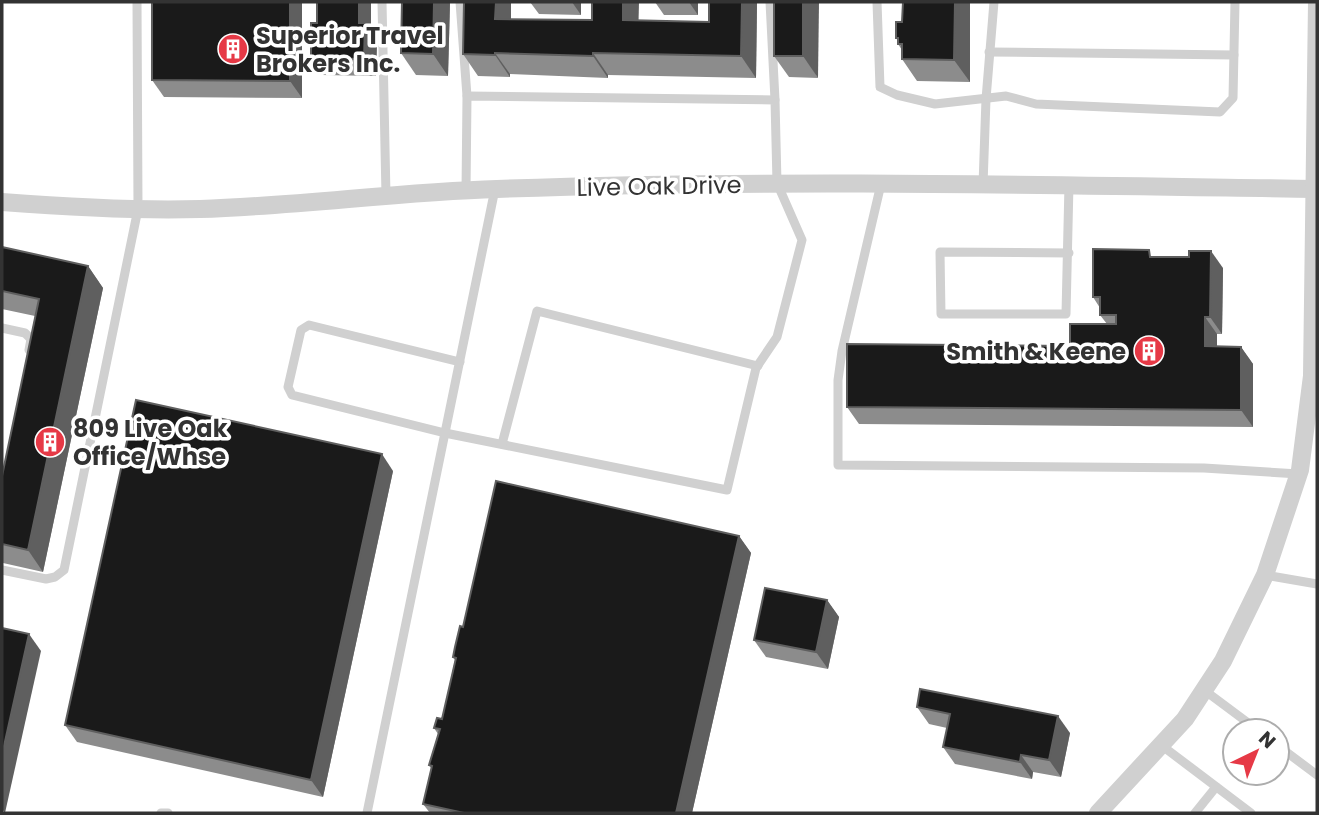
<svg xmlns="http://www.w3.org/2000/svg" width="1319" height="815" font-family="Poppins,sans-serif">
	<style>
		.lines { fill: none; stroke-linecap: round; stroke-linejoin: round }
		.lane { stroke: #d0d0d0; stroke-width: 9 }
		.street { stroke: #d0d0d0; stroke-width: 18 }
		.wall { fill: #8c8c8c }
		.shaded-wall { fill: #5f5f5f }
		.building { fill: #1a1a1a; stroke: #5f5f5f; stroke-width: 2 }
		.labels { text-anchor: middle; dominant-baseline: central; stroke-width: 7; stroke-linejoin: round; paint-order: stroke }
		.poi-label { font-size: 24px; font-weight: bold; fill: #333; stroke: #fff; text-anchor: start }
		.street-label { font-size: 24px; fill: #333; stroke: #fff }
	</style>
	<rect width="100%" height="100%" fill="#fff"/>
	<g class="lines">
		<g class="lane">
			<path d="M382,2L386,196"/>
			<path d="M460,2L467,96"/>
			<path d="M770,2L775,100"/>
			<path d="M877,2L880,87L897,95L935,104L1006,96L1036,104L1220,112L1233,98L1235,2"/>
			<path d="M989,52L1234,55"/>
			<path d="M881,184L842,351L838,380V465L1204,468L1299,474"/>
			<path d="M983,185L986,99L994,2"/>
			<path d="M1069,253L940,252L941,314H1066L1069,184"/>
			<path d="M2,328L25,333L31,339L29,350"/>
			<path d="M460,362L309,325L301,330L288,387L292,395L445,433L727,490L756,368L777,337L802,240L777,183L775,100L467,96L466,191"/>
			<path d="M502,444L537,311L758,366"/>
			<path d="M2,570L46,579L55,577L64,570L138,209L137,2"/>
			<path d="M1265,575L1317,584"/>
			<path d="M1204,690L1259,731"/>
			<path d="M1161,745L1251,813"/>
			<path d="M1277,745L1317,775"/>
			<path d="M161,813H168"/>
			<path d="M367,813L495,189"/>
			<path d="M1195,813L1216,787"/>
		</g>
		<g class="street">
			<path d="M2,202C68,207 134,211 200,209C299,206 398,192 497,189C770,179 1044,185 1317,189"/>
			<path d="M1098,813L1185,719L1223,661L1265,575L1300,470L1312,376L1317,2"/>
		</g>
	</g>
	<g class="wall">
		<path d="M152,2H302V98L164,97L152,80Z"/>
		<path d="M371,2V33L377,40L376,76L322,75L311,58L317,23Z"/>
		<path d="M402,2H450L448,76L416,75L401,53Z"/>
		<path d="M530,2H581V15L539,14Z"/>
		<path d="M655,2H698V15H664Z"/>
		<path d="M709,2H757L756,78L608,75V78L510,74V77L478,76L463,54L511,19L709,22Z"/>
		<path d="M774,2L818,78L789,77L774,56Z"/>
		<path d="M970,2V82L917,81L902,59V50L898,44V41L896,38L902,22Z"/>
		<path d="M2,247L88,266L103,288L43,572L3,563L2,561V476L35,316L2,309Z"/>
		<path d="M1223,268L1222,334H1217V346L1241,347L1253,364V427L859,424L847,407L1070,346L1107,324L1100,315V308L1093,297Z"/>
		<path d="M393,471L323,797L77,742L65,725Z"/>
		<path d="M739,536L751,553L692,813H430L423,804L431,768L429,765L438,734L434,728L442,719L455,660L453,657L463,627Z"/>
		<path d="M827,600L839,617L828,669L766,657L754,640Z"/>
		<path d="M917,707L1070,733L1061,777L1033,772L1032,779L955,764L943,747L947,728L929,724Z"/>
	</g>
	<g class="shaded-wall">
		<path d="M290,2H302V98L290,81Z"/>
		<path d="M359,2H371V33L377,40L376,76L364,59L359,23Z"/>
		<path d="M434,2H450L448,76L433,54Z"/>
		<path d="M496,2H511V40L495,19Z"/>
		<path d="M572,2H581V15Z"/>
		<path d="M623,2H639L638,42L623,20Z"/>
		<path d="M689,2H698V15Z"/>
		<path d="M742,2H757L756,78L741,56Z"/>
		<path d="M803,2H819L818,78L803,56Z"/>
		<path d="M955,2H970V82L954,60Z"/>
		<path d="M495,53L510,74V77L495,55Z"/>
		<path d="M593,53L608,75V78L593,56Z"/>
		<path d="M1211,251L1223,268L1222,334L1210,317Z"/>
		<path d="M88,266L103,288L43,572L28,550Z"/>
		<path d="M1205,317L1217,334V363L1205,346Z"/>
		<path d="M1241,347L1253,364V427L1241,410Z"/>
		<path d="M382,454L393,471L323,797L311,780Z"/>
		<path d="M739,536L751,553L692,813H676Z"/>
		<path d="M827,600L839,617L828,669L816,652Z"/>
		<path d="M29,634L41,651L5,813L2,809V755Z"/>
		<path d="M1058,716L1070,733L1061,777L1049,760Z"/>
		<path d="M1021,755L1033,772L1032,779L1020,762Z"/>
	</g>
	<g class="building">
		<path d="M152,2H290V81L152,80Z"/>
		<path d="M317,2H359V23H365L364,59L311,58V23H317Z"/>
		<path d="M402,2H434L433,54L401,53Z"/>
		<path d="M464,2H496L495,19L592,20V2H623V20L709,22V2H742L741,56L593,53V56L495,53V55L463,54Z"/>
		<rect x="774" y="2" width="29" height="54"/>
		<path d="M903,2H955L954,60L902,59V44H898V38H896V22H902Z"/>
		<path d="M2,247L88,266L28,550L2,544V476L39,299L2,291Z"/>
		<path d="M1093,249L1149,250L1150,257H1189V251H1211L1210,317H1205V346L1241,347V410L847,407V344L1070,346V324H1116V315H1100V297H1093Z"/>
		<path d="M136,400L382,454L311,780L65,725Z"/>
		<path d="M496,481L739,536L676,813H464L423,804L432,766L429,765L440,729L434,728L437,718L442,719L456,658L453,657L455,647L460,626L463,627Z"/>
		<path d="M765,588L827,600L816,652L754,640Z"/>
		<path d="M2,628L29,634L2,755Z"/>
		<path d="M920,689L1058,716L1049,760L1021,755L1020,762L943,747L950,714L917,707Z"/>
	</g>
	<defs>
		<g id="building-disc" transform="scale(1.575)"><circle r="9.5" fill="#e63946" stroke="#fff"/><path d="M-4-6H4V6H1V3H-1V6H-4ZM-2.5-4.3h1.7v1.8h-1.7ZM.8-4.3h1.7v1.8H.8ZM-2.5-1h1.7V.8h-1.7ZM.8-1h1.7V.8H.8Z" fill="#fff"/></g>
	</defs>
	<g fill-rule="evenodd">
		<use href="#building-disc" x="233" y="49"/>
		<use href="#building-disc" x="1149" y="351"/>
		<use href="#building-disc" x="50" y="442"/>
	</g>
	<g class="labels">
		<g class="poi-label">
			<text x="256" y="35">Superior Travel<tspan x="256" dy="28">Brokers Inc.</tspan></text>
			<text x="1126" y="351" text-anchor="end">Smith &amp; Keene</text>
			<text x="73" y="428">809 Live Oak<tspan x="73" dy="28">Office/Whse</tspan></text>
		</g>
		<g class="street-label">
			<text transform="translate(659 186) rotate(-1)">Live Oak Drive</text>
		</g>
	</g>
	<rect width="1319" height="815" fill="none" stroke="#333333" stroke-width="7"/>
	<g transform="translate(1256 752) rotate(43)"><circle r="33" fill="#ffffff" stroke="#adadad" stroke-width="2"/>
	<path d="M0-5L12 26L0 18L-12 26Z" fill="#e63946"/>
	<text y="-10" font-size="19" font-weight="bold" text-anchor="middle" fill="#333333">N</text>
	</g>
</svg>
